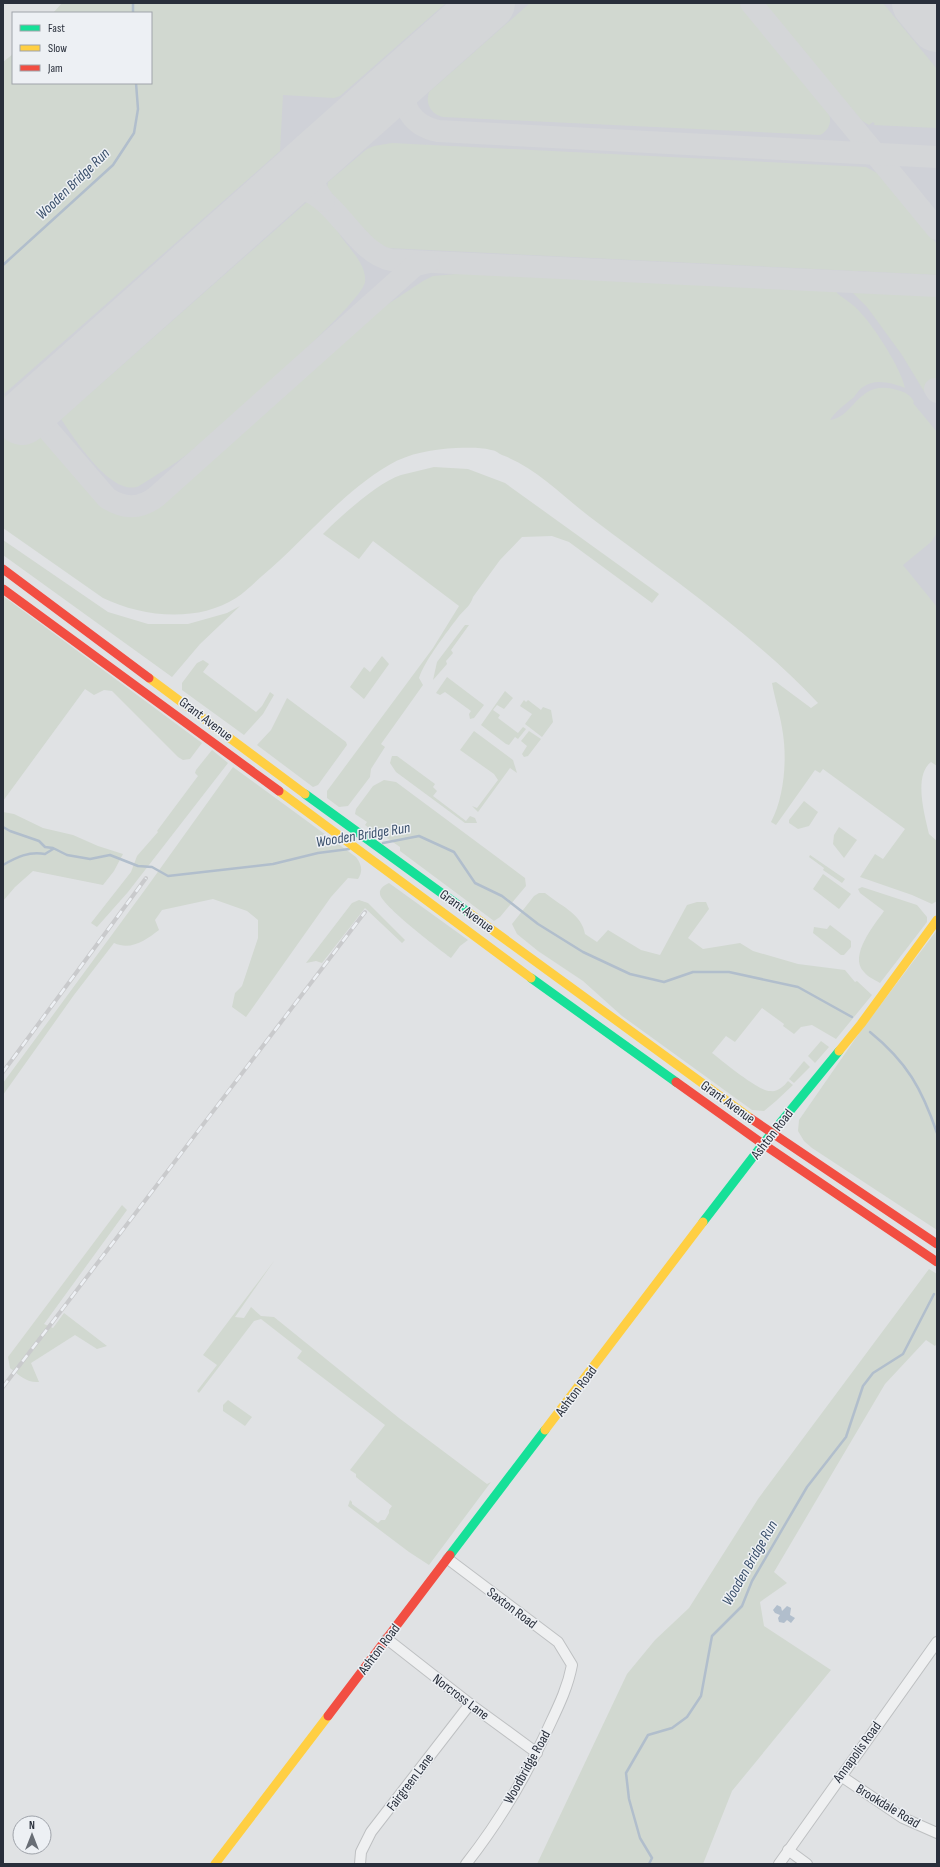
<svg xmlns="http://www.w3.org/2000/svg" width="940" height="1867" font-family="'Sofia Sans Condensed',sans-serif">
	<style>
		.built { fill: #cfd1d7 }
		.green { fill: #d1d8d0 }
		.water { fill: #b1becc }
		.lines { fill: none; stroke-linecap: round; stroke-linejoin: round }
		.stream { stroke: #b1becc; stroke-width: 2.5 }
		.taxiway { stroke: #d4d6d8; stroke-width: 22 }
		.runway { stroke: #d4d6d8; stroke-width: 54 }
		.street-casing { stroke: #bec0c2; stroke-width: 12 }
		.street { stroke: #eff0f1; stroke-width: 10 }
		.fast { stroke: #16e098; stroke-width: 9 }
		.slow { stroke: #ffcf43; stroke-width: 9 }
		.jam { stroke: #f24e42; stroke-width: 9 }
		.rail-casing { stroke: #c9cacc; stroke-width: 4 }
		.rail { stroke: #edf0f4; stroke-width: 2.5; stroke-dasharray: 8; stroke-linecap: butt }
		.labels { text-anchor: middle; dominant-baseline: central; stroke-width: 3; stroke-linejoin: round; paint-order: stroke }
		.street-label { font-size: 14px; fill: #292f3b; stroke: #edf0f4 }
		.water-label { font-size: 15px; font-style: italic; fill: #384e6a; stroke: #edf0f4 }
	</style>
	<rect width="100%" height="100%" fill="#e0e2e4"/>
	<path class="built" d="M121,3H937V760L417,384L198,602L3,520V115L151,83V13Z"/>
	<g class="green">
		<path d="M62,3H446L340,96L334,98L283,95L280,151L4,394L95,498C117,516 137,519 161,503L376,312L423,281L433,276L481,272L837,290V293C844,299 853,304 859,311C873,325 901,368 905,388C892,383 875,378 863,387C859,389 856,395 853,398C844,405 836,411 830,420C854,418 858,378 897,390C905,392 911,395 914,402L913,403L937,432V533L931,542L903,565L937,607V766L931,762C913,776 925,816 929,834L937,841V901L932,904L912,895L860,877L875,854L883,859L905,829L823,769L820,773L815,770L776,825L771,822C784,798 787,761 783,734C781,717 775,700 772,683L776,682L811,708L818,703C751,632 668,576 590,517C561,495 537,468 502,455C498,453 495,450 491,450C480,447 467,448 456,448C434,449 409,453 389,465C341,493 305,540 262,576C254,583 245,592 236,598C197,623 142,617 103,598L3,528V62L13,54V83H151V13H53Z"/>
		<path d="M530,3H739L827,110C833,119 830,130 820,135L443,117C431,114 425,104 429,92Z"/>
		<path d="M763,3H883L937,69V128L873,125L875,124L873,122L869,125L861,120Z"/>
		<path d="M392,143L866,167L877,173L937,244V275L387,248L374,240L327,188L328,182L367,149L374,146Z"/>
		<path d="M308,201C319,202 336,229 342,238C351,250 367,266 365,282C362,304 215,432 190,452C174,465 156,475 139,486C112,498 74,438 61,419Z"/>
		<path d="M852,290L937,294V383L925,393L902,355L867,307L852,292Z"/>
		<path d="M434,467L468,469L505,483L659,594L652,603L569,542L552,536L522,537L500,560L473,597C471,605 465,609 459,616C447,632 425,660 419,678L423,685L381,744L385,747L371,769L370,777L348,806L339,807L327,798V791L433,648L459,606L373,541L359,559L323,534C341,516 377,483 401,475C412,472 423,470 434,467Z"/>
		<path d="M3,540L108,612L148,624H188L227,613L240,606L200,644L172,677L3,555Z"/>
		<path d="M3,596L202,743L190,759L183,760L178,757L112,691L104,690L94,695L85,689L3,801Z"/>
		<path d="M465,625H469L451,650L453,653L446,661L447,664L433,680L437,662Z"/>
		<path d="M382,656L389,664L364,699L350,687L364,667L370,672Z"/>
		<path d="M203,660L209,664L203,672L256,712L262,706L270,692L274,695L263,714L244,735L182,690V683L197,663Z"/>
		<path d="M447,677L484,705L474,718L470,719L469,714L471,711L445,692L440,695L436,693Z"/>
		<path d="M505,691L513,698L504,709L497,705L493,710L500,715L498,718L518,733L523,727L526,729L518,739L515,737L509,745L506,744L481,725Z"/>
		<path d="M287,698L346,742L347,745L318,785L313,787L257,745L271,730Z"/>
		<path d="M524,700L526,702L528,700L541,710L543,707L551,710L553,722L542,737L525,724L532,714L520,706Z"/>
		<path d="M474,731L513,760L517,773L510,768L478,812L472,806L477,808L498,780L494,774L460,750Z"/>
		<path d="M529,731L541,739L528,756L524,757L522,754L527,746L521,741Z"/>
		<path d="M212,750L228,763L128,892L97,927L91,923L131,872L137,856L158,832L157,831L198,776L195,773L196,770Z"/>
		<path d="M392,756H397L435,784L433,787L437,791L433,796L466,821L470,816L475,818L477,823H465L396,772L390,763Z"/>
		<path d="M233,767L356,857C362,865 363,871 358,879L348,878L331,897L246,1017L232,1007L235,993L242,986L258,938V920L247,911L213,899L162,910L155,920L159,930C146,940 131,951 114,943L74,995L3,1095V1083L147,887Z"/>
		<path d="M384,780L396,782L525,878L526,886L500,917L494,921L400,851V847L387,838H382L365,825L367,822L355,814L356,809L373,786Z"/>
		<path d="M804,801L818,812L809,826L798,829L789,823V820Z"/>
		<path d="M3,812L14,814L43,828L73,835L98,846L123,854L114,871L103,885L33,871L15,887L3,901Z"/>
		<path d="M839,827L857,840L844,858L833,844L834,835Z"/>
		<path d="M810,855L845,879L842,883L823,870L824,868L809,857Z"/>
		<path d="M823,874L851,894L839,909L813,889Z"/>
		<path d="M389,883L468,940L460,946L451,958C439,949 381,905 380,894C379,888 385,885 389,883Z"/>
		<path d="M862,887L917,905L927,917V922L880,983C875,980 868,977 864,972C848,956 875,924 884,911L860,893L858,889Z"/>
		<path d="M539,893H545L549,896C563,907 582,915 585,934L597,942L608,930L641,950L660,955L687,905L697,902H706L709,909L688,938L703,949L740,943L753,951L798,964L845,970L855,982L857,981L872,995L836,1039L812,1025L801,1027L794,1034L783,1026L784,1024L762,1008L735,1042L726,1036L712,1053C724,1062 758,1091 770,1091C778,1092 783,1087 788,1081L793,1085L776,1101L764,1111L752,1110L622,1016L583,981L538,951L517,934L512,924L534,896Z"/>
		<path d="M359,900L368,903L405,940L402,943L365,908L322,963L316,961L306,963L352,903Z"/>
		<path d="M830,925L851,941V947L844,955H841L813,933L814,927L827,929Z"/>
		<path d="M937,930V1230L812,1148L804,1141L798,1131L799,1120L860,1032Z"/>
		<path d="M821,1041L829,1047L815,1063L808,1056Z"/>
		<path d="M804,1061L810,1067L794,1083L789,1079Z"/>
		<path d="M122,1205L127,1210L44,1324L53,1328L64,1313L107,1346L97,1349L75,1335L31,1363L39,1382C27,1383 20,1376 10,1368L8,1357Z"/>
		<path d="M274,1261L235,1317L244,1318L251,1307L261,1316L274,1317L399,1418L487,1484L491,1482L429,1565L409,1552L348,1506L350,1500L352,1502V1504L378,1523L381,1520H385L389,1513V1510L392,1506L356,1477V1474L350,1470L385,1425L297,1358L302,1351L261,1319L254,1321L199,1393L197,1391L217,1365L203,1355Z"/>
		<path d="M929,1269L937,1274V1343L935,1346L926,1340L885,1384L774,1572L787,1583L760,1602L764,1626L831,1670L732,1791L703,1864H537L627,1674L655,1640L689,1608L758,1499Z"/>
		<path d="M228,1400L252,1417L245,1426L223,1411V1405Z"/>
	</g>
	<path class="water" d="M777,1605L781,1607L782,1611L787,1606L791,1608L790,1615L795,1618L791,1623L787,1620L784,1623L779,1622L778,1618L780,1615L775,1613L773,1610Z"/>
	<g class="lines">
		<g class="stream">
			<path d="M133,3V13"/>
			<path d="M3,265L113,165L134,133L138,109L136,83"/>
			<path d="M3,827L10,831L39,841L45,847L53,848L67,855L90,859L110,855L138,866L152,867L168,876L273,864L318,853L349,849"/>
			<path d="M383,843L419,836L454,852L475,883L502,896L538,924L583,952L630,974L664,982L693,972H729L798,987L852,1017"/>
			<path d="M3,865C17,857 29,851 45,854L53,849"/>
			<path d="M870,1032C907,1062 922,1089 937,1133"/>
			<path d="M649,1864L652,1858L640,1838L629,1799L626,1773L648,1735L672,1728L687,1717L701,1696L712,1636L742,1606L752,1581L807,1487L846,1437L863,1386L873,1373L903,1354L934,1294"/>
		</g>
		<g class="taxiway">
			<path d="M751,3L937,229"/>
			<path d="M424,60C419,66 411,72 408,79C397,105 413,126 438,131L937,157"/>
			<path d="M266,200C272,197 279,192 285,190C331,178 350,252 391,260L937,286"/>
			<path d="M324,201C309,182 311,168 324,149"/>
			<path d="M935,389L937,392"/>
			<path d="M31,410L107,498C124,509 140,509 156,497L412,268L416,265L429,262"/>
		</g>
		<g class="runway">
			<path d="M919,3L937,25"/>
			<path d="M22,418L488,3"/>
		</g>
		<g class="street-casing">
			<g id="street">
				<path d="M448,1559L558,1642L572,1665C568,1686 560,1703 551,1722C528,1773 500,1821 466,1864"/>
				<path d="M387,1639L470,1704L537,1753"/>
				<path d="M841,1776L903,1818L937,1833"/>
				<path d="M788,1850L807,1864"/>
				<path d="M360,1864L361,1852L371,1832L470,1704"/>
				<path d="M779,1864L937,1642"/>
			</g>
		</g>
		<use href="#street" class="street"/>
		<g class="fast">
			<path d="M305,794L469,913"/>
			<path d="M531,978L676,1082"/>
			<path d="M703,1222L763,1144L839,1051"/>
			<path d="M450,1555L545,1430"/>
		</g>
		<g class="slow">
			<path d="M149,678L305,794"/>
			<path d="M279,791L531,978"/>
			<path d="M469,913L750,1118"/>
			<path d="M839,1051L861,1024L937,920"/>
			<path d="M545,1430L703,1222"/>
			<path d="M215,1864L328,1716"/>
		</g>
		<g class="jam">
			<path d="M3,569L149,678"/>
			<path d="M3,589L279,791"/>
			<path d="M676,1082L763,1144L937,1262"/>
			<path d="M750,1118L937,1244"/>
			<path d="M328,1716L450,1555"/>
		</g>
		<g class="rail-casing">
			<g id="rail">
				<path d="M3,1072L146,878"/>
				<path d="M3,1387L365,912"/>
			</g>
		</g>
		<use href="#rail" class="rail"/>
	</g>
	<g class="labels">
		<g class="street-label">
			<text transform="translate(206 719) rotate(37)">Grant Avenue</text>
			<text transform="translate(467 911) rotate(36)">Grant Avenue</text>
			<text transform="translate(728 1102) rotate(36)">Grant Avenue</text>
			<text transform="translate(772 1134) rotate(-52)">Ashton Road</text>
			<text transform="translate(576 1391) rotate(-53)">Ashton Road</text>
			<text transform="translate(512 1608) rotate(37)">Saxton Road</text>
			<text transform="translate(379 1649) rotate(-53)">Ashton Road</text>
			<text transform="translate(461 1697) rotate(37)">Norcross Lane</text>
			<text transform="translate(857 1752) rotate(-54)">Annapolis Road</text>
			<text transform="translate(527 1767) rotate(-61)">Woodbridge Road</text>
			<text transform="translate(410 1782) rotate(-53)">Fairgreen Lane</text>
			<text transform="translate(888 1806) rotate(31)">Brookdale Road</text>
		</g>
		<g class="water-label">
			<text transform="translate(73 184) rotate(-44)">Wooden Bridge Run</text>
			<text transform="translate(363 835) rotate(-9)">Wooden Bridge Run</text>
			<text transform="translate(750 1563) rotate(-60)">Wooden Bridge Run</text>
		</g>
	</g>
	<rect width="940" height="1867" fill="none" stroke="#292f3b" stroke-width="8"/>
	<rect x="12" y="12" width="140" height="72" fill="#edf0f4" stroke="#9fa3aa"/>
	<rect x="20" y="25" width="20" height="6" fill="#16e098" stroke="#9fa3aa"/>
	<text x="48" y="32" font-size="12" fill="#292f3b">Fast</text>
	<rect x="20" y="45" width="20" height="6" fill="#ffcf43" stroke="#9fa3aa"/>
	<text x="48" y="52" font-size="12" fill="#292f3b">Slow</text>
	<rect x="20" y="65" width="20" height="6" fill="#f24e42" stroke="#9fa3aa"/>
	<text x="48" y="72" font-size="12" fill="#292f3b">Jam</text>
	<g transform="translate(32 1835)"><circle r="19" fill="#edf0f4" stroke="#9fa3aa"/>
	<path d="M0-3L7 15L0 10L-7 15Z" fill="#696e76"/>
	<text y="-6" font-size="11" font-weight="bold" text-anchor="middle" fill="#292f3b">N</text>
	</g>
</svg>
